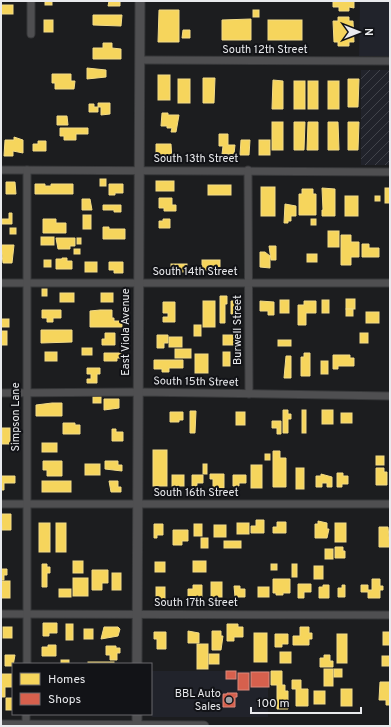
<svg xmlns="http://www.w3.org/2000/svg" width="391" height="727" font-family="Overpass,sans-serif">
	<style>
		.built { fill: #21232b }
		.industrial { fill: url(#industrial-furrows) }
		.homes { fill: #f6d55c; stroke: #f2db88 }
		.shops { fill: #d6604d; stroke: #dc897d }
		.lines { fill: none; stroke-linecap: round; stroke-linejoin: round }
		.minor-casing { stroke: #37383a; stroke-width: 9 }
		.tertiary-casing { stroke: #37383a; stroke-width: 11 }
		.minor { stroke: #4f4f51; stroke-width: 7 }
		.tertiary { stroke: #4f4f51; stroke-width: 9 }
		.poi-dot { fill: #a1a2a5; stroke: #121317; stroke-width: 1.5 }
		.labels { text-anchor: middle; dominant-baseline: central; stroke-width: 4; stroke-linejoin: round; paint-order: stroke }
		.street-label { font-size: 11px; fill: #e9eaed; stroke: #121317 }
		.poi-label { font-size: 11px; fill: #e9eaed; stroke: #121317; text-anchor: end }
	</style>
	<defs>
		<pattern id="industrial-furrows" width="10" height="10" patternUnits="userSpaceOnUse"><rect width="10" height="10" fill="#21232b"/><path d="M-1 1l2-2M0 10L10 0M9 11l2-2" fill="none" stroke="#41434a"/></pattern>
	</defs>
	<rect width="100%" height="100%" fill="#1c1d1f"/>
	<g class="built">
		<path d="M360,1H390V56H359Z"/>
		<path d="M151,671H268V717H152L150,714H151Z"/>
	</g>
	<rect class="industrial" x="361" y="70" width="29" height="95"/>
	<g class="homes">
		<rect x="45" y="1" width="7" height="4"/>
		<path d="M109,1H120V6H108Z"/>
		<path d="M333,1H354V8L349,7V11H339V7H333Z"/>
		<rect x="1" y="5" width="12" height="9"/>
		<path d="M159,10H179V42H158Z"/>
		<rect x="253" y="10" width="6" height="7"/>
		<path d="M93,15H122L121,26L93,25Z"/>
		<path d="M338,17H349V21H353L354,42H349V46H338V42H334L333,21H338Z"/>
		<path d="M251,19V40H222V20Z"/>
		<rect x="44" y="20" width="9" height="12"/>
		<rect x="268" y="20" width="34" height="20"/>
		<path d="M183,30H190V38H182Z"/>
		<path d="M103,43H112V48L121,49V59H93V48H103Z"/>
		<path d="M87,68L106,70V77L87,79Z"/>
		<path d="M52,74H71V81H75L74,89H55V83H52Z"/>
		<rect x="158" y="75" width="12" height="25"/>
		<path d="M203,78H215L214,103H203Z"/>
		<rect x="178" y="79" width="12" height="24"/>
		<path d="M348,79H359L358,107H348Z"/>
		<path d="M273,80L283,81V109H272Z"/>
		<rect x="294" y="81" width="11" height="28"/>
		<rect x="308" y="81" width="10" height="28"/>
		<rect x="328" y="81" width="11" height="28"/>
		<path d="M98,103H110V114L101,115V107H98Z"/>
		<path d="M89,104H94V107H98V112H89Z"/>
		<path d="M162,113H168V115H179L176,132H171L172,128H167V126H161Z"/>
		<path d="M57,116H67L68,125H57Z"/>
		<rect x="272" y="122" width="11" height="28"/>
		<path d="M294,122H305L304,150H294Z"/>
		<path d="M308,122H318V150H307Z"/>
		<path d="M328,122H338L339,150H328Z"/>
		<path d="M348,122H359L358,150H348Z"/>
		<path d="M60,128H88V134H76V140H64V136H60Z"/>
		<path d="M219,134H228V145H235L234,154H222L223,146H219Z"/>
		<path d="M14,137L23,140V153L13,151V156H4L5,140H14Z"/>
		<path d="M241,140H250L249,155H240Z"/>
		<rect x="259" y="140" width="11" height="15"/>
		<path d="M38,141H46V151H33V144H38Z"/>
		<path d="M156,144H171L172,160L156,161Z"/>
		<rect x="100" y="179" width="6" height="7"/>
		<rect x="156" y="181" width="18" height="10"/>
		<path d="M6,182H15L16,194H6Z"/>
		<path d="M35,184H45V186H51V184H73V194H35Z"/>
		<path d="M109,184H123V193H115V195H109Z"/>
		<rect x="208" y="185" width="23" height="10"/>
		<rect x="261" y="187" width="14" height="29"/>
		<path d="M322,188L335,189V216H322V210H323Z"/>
		<rect x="385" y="188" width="5" height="15"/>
		<path d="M302,189H313V194H316V215H299V194H302Z"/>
		<rect x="345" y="196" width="13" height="20"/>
		<rect x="375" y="196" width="5" height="5"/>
		<path d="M159,198H172V205H176V211H164V208H159Z"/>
		<path d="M82,199H90L92,210H82Z"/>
		<path d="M285,204L296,206V216H291V221H288V223H284Z"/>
		<path d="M103,205H121V212H114V210H103Z"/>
		<path d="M9,213H12V224H2V219H9Z"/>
		<rect x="83" y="215" width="8" height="14"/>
		<path d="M43,219H56V223H66V233H43Z"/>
		<path d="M163,219H170V228H159V221H163Z"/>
		<rect x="311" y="219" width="5" height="6"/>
		<path d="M103,227H109V229H125V239H103Z"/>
		<rect x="10" y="228" width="6" height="6"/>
		<rect x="328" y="231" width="11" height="16"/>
		<path d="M341,235H351V242H359V257H351V265H341Z"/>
		<rect x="41" y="237" width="13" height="8"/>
		<path d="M56,238H75V246H70V249H58Z"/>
		<rect x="77" y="238" width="4" height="6"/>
		<path d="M362,244H369V248H379V257H362Z"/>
		<path d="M1,245H14L12,263H3Z"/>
		<path d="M269,246H276V260H271Z"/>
		<rect x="74" y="249" width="6" height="5"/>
		<path d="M260,252H265L270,256V268L260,267Z"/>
		<rect x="307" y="254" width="10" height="8"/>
		<path d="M62,258H67V261H72V269H56V259H62Z"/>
		<rect x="44" y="260" width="7" height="7"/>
		<rect x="202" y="260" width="18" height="10"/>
		<rect x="85" y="262" width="12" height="10"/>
		<path d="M109,262H123V273H114V270H109Z"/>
		<rect x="171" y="264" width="16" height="8"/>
		<rect x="42" y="289" width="5" height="7"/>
		<rect x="60" y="293" width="14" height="9"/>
		<rect x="101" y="293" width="12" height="9"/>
		<path d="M220,296H227V304H225V323H220Z"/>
		<rect x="346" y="299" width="9" height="10"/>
		<rect x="280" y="300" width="9" height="13"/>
		<rect x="322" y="300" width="7" height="13"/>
		<rect x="203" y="301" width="12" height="26"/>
		<path d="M231,301H239V309H237V314H231Z"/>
		<path d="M260,301L274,302V315H268V311H260Z"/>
		<path d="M304,301H316V313H306V325H298V305H304Z"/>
		<path d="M163,302H175V322H163V317H168V313H163Z"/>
		<rect x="346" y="309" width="7" height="7"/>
		<path d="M42,310H61V318H53V322H47V318H42Z"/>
		<path d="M100,310H112V318H114V321H122V327H90V311Z"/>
		<rect x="366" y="312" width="13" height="11"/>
		<rect x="1" y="319" width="8" height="8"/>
		<rect x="194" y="325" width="7" height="11"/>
		<path d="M41,330H72V342L41,343Z"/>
		<rect x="1" y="331" width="6" height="14"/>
		<path d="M105,333H115V345H102V339H105Z"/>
		<rect x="360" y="333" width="8" height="10"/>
		<path d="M157,335H168V343H164V348H157Z"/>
		<rect x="223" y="335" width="18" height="10"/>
		<rect x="169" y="337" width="13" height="10"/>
		<rect x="278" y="340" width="13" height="6"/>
		<rect x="82" y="348" width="10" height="7"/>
		<rect x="175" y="349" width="16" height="9"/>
		<rect x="45" y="352" width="12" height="9"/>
		<rect x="223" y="352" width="7" height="14"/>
		<path d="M104,353H121V358H117V361H104Z"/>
		<path d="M304,353H310V376H301V357H304Z"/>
		<rect x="195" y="354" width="13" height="19"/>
		<path d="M333,355H350V358H354V366H338V369H333Z"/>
		<path d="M286,356H291V378H284Z"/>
		<path d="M154,360H183V368H169V372H162V369H154Z"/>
		<rect x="321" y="361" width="7" height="13"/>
		<path d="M87,368H100V374H97V383H87V379H91V374H87Z"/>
		<rect x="93" y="396" width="8" height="7"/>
		<path d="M104,399H119V408L104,410Z"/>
		<path d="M52,403H62V416H36V405Z"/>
		<path d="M283,410H288V414H291V419H288V433H283Z"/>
		<rect x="302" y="410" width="4" height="23"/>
		<rect x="322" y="410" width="11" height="14"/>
		<path d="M190,411H196L195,433H190Z"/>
		<path d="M170,412H183V420H179V422H170Z"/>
		<rect x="236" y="412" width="9" height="13"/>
		<rect x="341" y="413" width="11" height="10"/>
		<path d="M272,421H281V434H277V428H272Z"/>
		<path d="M63,423H75V425H80V434H63Z"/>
		<rect x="2" y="428" width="8" height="16"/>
		<path d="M112,429H116V432H123V441H112Z"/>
		<rect x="42" y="443" width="15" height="9"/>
		<rect x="153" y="450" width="14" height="36"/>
		<path d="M273,451H280V458H286V487H273Z"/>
		<rect x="265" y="454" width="5" height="6"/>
		<rect x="376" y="456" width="8" height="9"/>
		<path d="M43,461H62V476H47V470H43Z"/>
		<path d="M105,461H118V465H122V471L105,469Z"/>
		<rect x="85" y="464" width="15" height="11"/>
		<rect x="203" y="464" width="4" height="10"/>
		<rect x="251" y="465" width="11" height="23"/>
		<rect x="296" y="468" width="8" height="21"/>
		<path d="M376,468H384V472H387V485H376Z"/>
		<path d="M337,473H343V476H348V484H342V487H337Z"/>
		<path d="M210,474H224V488H213V479H210Z"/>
		<path d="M321,474L332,477V487H327V483H322V487H316V476H321Z"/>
		<rect x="172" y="475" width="12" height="11"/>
		<path d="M192,475H203V483H197V486H192Z"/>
		<path d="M233,475H246V483H239V486H233Z"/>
		<path d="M1,476H15V483H4V490H1Z"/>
		<rect x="42" y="481" width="29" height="11"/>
		<path d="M109,481H118V487H121V492H111Z"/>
		<path d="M1,514H11V530H2Z"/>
		<path d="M256,520H264V533H251V526H256Z"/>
		<path d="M318,521L327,523V529H329L327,538H315V524H318Z"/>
		<path d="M277,522H286V533H273V527H277Z"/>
		<rect x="39" y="523" width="11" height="29"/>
		<rect x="56" y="523" width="10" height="29"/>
		<rect x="237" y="523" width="12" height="11"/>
		<rect x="335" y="523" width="11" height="19"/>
		<path d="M154,524H163V535H157V538H154Z"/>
		<rect x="194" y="524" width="8" height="12"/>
		<rect x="214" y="525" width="12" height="12"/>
		<path d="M379,527H388L390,547H379Z"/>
		<path d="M173,530H188V541H182V545H173Z"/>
		<rect x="201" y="538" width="7" height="10"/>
		<rect x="224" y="541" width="17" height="7"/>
		<path d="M335,547H343V551H345V558H335Z"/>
		<rect x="325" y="549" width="8" height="10"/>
		<rect x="73" y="561" width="10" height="12"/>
		<rect x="193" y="561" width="13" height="11"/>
		<rect x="155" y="562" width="10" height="10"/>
		<path d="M42,564H47V567H50V573H47V587H42Z"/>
		<rect x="271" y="564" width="6" height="6"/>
		<rect x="292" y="564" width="5" height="13"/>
		<rect x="314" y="566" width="9" height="13"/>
		<path d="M1,569H7V575H4V580H1Z"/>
		<path d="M92,570H108V583H102V590H92Z"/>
		<rect x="112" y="573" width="9" height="17"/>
		<rect x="73" y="578" width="15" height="18"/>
		<path d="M273,579H290V593H283V595H276V593H273Z"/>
		<path d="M372,579H380V586H383V590H380V598H368V592H361V585H368V590H372Z"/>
		<rect x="1" y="581" width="9" height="17"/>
		<rect x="211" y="582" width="11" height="15"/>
		<path d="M298,584H311V592H304V598H298Z"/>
		<path d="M193,585H202V597H188V589H193Z"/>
		<path d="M323,585H329V598H319V587H323Z"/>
		<path d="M342,585H345V597H338V588H342Z"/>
		<path d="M234,586H240V589H245V597H235Z"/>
		<rect x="156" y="587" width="9" height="13"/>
		<rect x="258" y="587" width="11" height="10"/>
		<rect x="59" y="589" width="12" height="8"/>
		<path d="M43,623H57V633H49V636H43Z"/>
		<rect x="66" y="624" width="7" height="16"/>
		<path d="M227,624H238V627H243V637H234V641H227Z"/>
		<rect x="3" y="627" width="9" height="11"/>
		<path d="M104,627H118L120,629L118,636L101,639Z"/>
		<path d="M300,627H309V633H312V639H309V645H293V636H300Z"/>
		<rect x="84" y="629" width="9" height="10"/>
		<path d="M188,631L199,633V643H188Z"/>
		<path d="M212,631H221V636H223L221,650H212Z"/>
		<path d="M154,632H166V649H157V639H154Z"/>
		<rect x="383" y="632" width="7" height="13"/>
		<rect x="254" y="633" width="13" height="29"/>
		<path d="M275,634H288V644H282V647H275Z"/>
		<rect x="337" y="634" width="10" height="29"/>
		<rect x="197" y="644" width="11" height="25"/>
		<path d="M48,645H56V656H42V647H48Z"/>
		<path d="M106,646H116V648H120V653H117V660H110V655H106Z"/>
		<rect x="280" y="652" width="11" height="11"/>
		<rect x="209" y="654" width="10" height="10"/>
		<path d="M5,655H15L13,666H5Z"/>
		<path d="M324,655H330V661H333V667H320V658H324Z"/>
		<rect x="382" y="656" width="8" height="10"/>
		<rect x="61" y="660" width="8" height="4"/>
		<rect x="88" y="662" width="26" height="2"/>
		<rect x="324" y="669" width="9" height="17"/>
		<rect x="334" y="669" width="8" height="8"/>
		<path d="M271,671H282V685H285V691H288V709H277V685H271Z"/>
		<path d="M1,674H13V687H5V697H1Z"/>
		<path d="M292,680H301V689H308V706H296V689H292Z"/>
		<path d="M380,682H390V705H386V700H379Z"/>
		<rect x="341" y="689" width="11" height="17"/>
		<rect x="314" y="691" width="11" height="13"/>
		<rect x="6" y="698" width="7" height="12"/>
	</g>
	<g class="shops">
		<rect x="226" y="671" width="10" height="8"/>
		<rect x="251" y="672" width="18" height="15"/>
		<rect x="238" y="673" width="11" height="17"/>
		<path d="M227,693H237V697H235V707H223V694H227Z"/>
	</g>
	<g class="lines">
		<g class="minor-casing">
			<g id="minor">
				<path d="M31,34V1"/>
				<path d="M140,60L390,61"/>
				<path d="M1,170L390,172"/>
				<path d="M248,170L249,394"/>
				<path d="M1,283H390"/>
				<path d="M1,393L138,392L390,396"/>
				<path d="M1,504H390"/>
				<path d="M1,614L390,615"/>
				<path d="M27,664V170"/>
				<path d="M26,726V714"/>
			</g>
		</g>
		<g class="tertiary-casing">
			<g id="tertiary">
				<path d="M137,664L140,1"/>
				<path d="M1,725L204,726"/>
				<path d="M137,726V714"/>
			</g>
		</g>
		<use href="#minor" class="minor"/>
		<use href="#tertiary" class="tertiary"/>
	</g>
	<circle class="poi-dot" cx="229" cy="700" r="4"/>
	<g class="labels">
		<g class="street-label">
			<text x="265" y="50">South 12th Street</text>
			<text x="196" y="159">South 13th Street</text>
			<text x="195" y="272">South 14th Street</text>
			<text transform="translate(238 330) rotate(-90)">Burwell Street</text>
			<text transform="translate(126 332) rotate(-90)">East Viola Avenue</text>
			<text transform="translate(196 382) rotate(1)">South 15th Street</text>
			<text transform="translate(16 417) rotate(-90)">Simpson Lane</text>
			<text x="196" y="493">South 16th Street</text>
			<text x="196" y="603">South 17th Street</text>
		</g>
		<g class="poi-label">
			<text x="221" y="694">BBL Auto<tspan x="221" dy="13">Sales</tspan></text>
		</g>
	</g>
	<rect width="391" height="727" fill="none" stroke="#e9eaed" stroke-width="4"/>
	<rect x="12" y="663" width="140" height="52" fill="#121317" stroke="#68696d"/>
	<rect x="20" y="673" width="20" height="12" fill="#f6d55c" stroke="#68696d"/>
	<text x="48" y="683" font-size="12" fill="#e9eaed">Homes</text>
	<rect x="20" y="693" width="20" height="12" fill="#d6604d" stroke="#68696d"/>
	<text x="48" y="703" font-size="12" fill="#e9eaed">Shops</text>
	<g transform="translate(359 32) rotate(90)" stroke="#121317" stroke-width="3" paint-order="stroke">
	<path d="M0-3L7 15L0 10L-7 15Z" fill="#e9eaed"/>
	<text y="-6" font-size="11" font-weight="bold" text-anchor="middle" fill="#e9eaed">N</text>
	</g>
	<path d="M251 707v6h110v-6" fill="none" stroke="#e9eaed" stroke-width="2"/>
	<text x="257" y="707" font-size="12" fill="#e9eaed" stroke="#121317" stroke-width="3" paint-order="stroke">100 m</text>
</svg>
